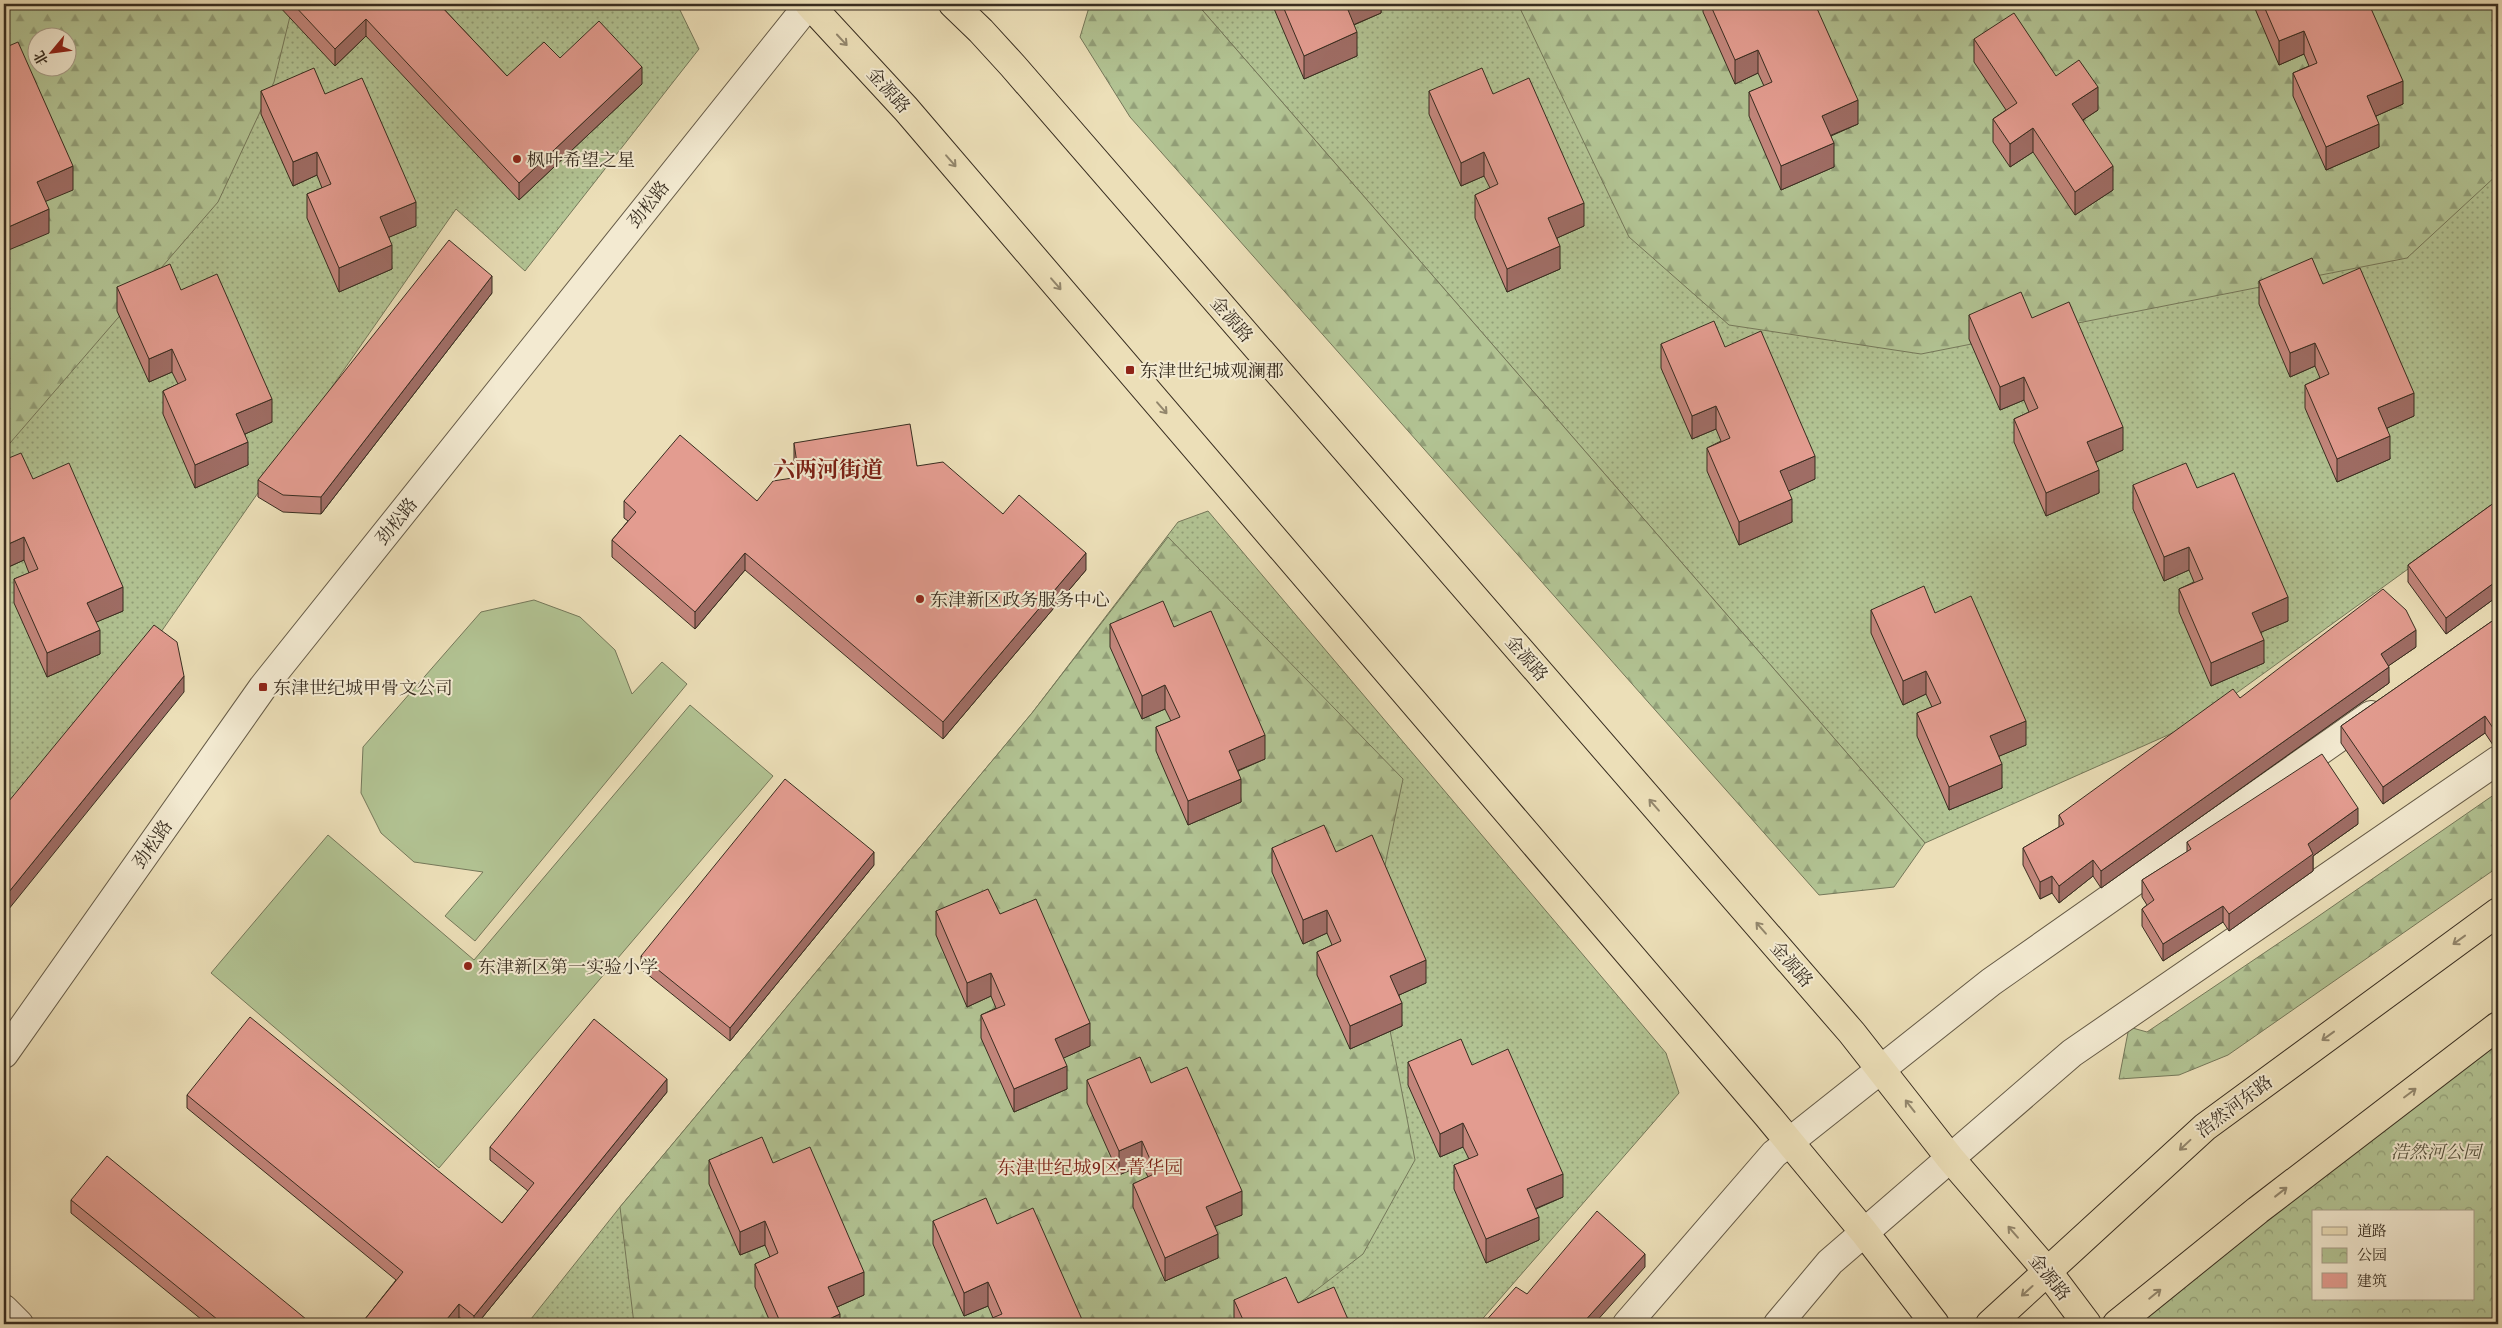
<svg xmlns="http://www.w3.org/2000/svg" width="2502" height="1328" font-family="'Gentium Book Plus','Noto Serif SC',serif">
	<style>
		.grass { fill: url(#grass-dots); stroke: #75785a; fill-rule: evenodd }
		.forest { fill: url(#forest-firs); stroke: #75785a; fill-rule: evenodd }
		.park { fill: url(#park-crowns); stroke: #75785a; fill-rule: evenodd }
		.pitch { fill: #b2c393; stroke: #75785a }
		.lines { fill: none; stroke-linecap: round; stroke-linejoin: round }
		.minor-casing { stroke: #655a46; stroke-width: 30 }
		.major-casing { stroke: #382d20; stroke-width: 30 }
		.minor { stroke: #f3ead1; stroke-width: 28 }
		.major { stroke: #ecdfb8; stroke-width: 28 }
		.wall { fill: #c3867c; stroke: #382d20 }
		.shaded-wall { fill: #9f6d65; stroke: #382d20 }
		.building { fill: #e39c90; stroke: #382d20 }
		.oneway { stroke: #92866c }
		.poi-dot { fill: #8f2418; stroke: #f3ead1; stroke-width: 2 }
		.labels { text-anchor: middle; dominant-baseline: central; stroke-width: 4; stroke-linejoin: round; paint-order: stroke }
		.street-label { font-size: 18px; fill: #382d20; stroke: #f3ead1 }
		.poi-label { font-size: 18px; fill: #382d20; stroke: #f3ead1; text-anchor: start }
		.park-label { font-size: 18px; font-style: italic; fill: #56523d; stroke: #f3ead1 }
		.neighbourhood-label { font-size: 19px; fill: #7a1f14; stroke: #f3ead1 }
		.district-label { font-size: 22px; font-weight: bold; fill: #7a1f14; stroke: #f3ead1 }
	</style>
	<defs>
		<pattern id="grass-dots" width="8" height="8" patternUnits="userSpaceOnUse" patternTransform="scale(1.25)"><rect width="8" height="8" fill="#b2c393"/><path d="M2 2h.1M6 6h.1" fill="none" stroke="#929f78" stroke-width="1.8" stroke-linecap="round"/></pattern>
		<pattern id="forest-firs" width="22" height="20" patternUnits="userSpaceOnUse" patternTransform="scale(1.25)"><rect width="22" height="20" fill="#b2c393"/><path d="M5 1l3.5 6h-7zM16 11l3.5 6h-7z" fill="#929f78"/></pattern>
		<pattern id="park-crowns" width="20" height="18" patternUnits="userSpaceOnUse" patternTransform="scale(1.25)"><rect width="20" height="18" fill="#b2c393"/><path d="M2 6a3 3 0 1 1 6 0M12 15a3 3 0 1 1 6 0" fill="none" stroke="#929f78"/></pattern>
	</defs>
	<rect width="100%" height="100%" fill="#ecdfb8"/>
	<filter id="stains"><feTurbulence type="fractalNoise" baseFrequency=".004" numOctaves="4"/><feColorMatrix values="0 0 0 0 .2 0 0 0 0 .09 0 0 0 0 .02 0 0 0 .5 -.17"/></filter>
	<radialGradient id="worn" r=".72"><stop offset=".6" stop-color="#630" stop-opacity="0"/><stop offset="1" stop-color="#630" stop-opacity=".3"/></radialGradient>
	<g class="grass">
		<path d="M4,4H677L699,49L525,271L456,209L154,642L4,824ZM38,38H68V68H38Z"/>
		<path d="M1197,4H2498V504L2195,723L1925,843Z"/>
		<path d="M1208,511L1666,1053L1679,1093L1478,1324H527L620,1207L1032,713L1178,522Z"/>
	</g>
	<g class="forest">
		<path d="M4,4H293L274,82L218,202L4,450ZM38,38H68V68H38Z"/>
		<path d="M1090,4H1197L1925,843L1894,887L1819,895L1130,117L1080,37Z"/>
		<path d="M1518,4H2498V174L2407,258L1921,354L1729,325L1629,237Z"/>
		<path d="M1168,537L1403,779L1371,932L1415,1160L1363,1254L1272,1324H634L620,1207L1032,713Z"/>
		<path d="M2498,792V867L2228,1055L2179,1075L2119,1079L2129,1027L2147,1032L2310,922Z"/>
	</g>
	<path class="park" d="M2498,1026V1324H2117ZM2313,1212H2473V1299H2313Z"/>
	<g class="pitch">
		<path d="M534,600L580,617L615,650L632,694L662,662L687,684L475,941L445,916L483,872L414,862L381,833L361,793L363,747L481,612Z"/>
		<path d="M690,705L773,776L439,1168L211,973L328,835L474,960Z"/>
	</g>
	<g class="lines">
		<g class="minor-casing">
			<g id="minor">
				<path d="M4,1054L263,687L809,4"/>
				<path d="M4,1309L19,1324"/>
				<path d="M1627,1324L1774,1154L1991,982L2371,715"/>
				<path d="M1778,1324L1830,1262L2072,1053L2498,760"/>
			</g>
		</g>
		<g class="major-casing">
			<g id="major">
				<path d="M809,4L906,109L1767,1115L1864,1232L1935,1324"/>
				<path d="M953,4L981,31L1013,66L1852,1033L1950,1158L2048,1272L2087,1324"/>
				<path d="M1990,1324L2205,1127L2498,912"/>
				<path d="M2117,1324L2258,1210L2498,1026"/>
			</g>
		</g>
		<use href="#minor" class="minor"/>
		<use href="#major" class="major"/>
	</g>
	<g class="wall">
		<path d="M277,4H439L507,76L642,84L519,200L366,36L335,66Z"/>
		<path d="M1272,4H1381V13L1354,25L1357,56L1304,79Z"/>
		<path d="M1703,4H1815L1858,124L1831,136L1834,167L1781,190L1749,116V92L1764,86L1758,73L1735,84L1703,12Z"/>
		<path d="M2253,4H2369L2403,104L2376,116L2379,147L2326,170L2293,96V73L2309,66L2304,54L2279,65Z"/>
		<path d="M1974,39L2056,76L2098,110L2083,120L2113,190L2075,215L2033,152L2010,167L1993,142V119L2006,110L1974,62Z"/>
		<path d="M261,91L325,94L416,226L389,237L392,269L339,292L307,218V194L322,188L317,175L293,186L261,114Z"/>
		<path d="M1429,91L1493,94L1584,226L1557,238L1560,269L1507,292L1475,218V195L1490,188L1484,176L1461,186L1429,114Z"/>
		<path d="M2259,281L2323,284L2414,416L2387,428L2390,459L2337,482L2305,408V385L2320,378L2315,366L2290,377L2259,304Z"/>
		<path d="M117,287L181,290L272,422L245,434L248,465L195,488L163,414V391L178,384L172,372L149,382L117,311Z"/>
		<path d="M492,293L321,514L283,512L258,497V480Z"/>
		<path d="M1969,315L2032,318L2123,450L2096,462L2099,493L2046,516L2014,442V419L2029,412L2024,400L2000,410L1969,339Z"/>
		<path d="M1661,344L1725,347L1815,479L1788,491L1792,522L1739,545L1707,471V448L1721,441L1716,429L1692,439L1661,368Z"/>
		<path d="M794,443L917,466L1003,514L1086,570L943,739L745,570L695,629L612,557V540L628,521L624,518V501H757L797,477L794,460Z"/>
		<path d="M4,460L33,479L123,611L96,622L100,654L47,677L14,603V579L29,573L24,560L4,569Z"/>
		<path d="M2133,485L2197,488L2288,621L2261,632L2264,663L2211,686L2179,612V589L2194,582L2189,570L2164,581L2133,509Z"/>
		<path d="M2498,500V596L2446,634L2408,582V565Z"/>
		<path d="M1871,610L1935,613L2026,745L1999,756L2002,788L1949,810L1917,736V713L1932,707L1926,694L1903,705L1871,633Z"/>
		<path d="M2498,617V745L2495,748L2485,733L2383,804L2341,743V726Z"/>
		<path d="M1110,624L1174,627L1265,759L1238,771L1241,802L1188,825L1156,751V727L1171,721L1165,709L1142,719L1110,647Z"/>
		<path d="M2416,647L2388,666L2389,683L2101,888L2093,876L2059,903L2052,893L2040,899L2023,865V848L2059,827V815Z"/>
		<path d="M2358,824L2313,856V871L2229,931L2223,922L2163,961L2142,926V909L2147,905L2142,897V880L2187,852V842Z"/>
		<path d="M1272,848L1336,852L1426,983L1399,995L1402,1026L1350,1049L1317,975V952L1332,945L1327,933L1303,944L1272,872Z"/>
		<path d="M874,865L730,1041L641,969V956Z"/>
		<path d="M936,911L1000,914L1090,1046L1063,1058L1067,1089L1014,1112L981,1038V1015L996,1008L991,996L967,1007L936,935Z"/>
		<path d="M1408,1062L1472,1065L1563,1197L1536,1209L1539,1240L1486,1263L1454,1189V1165L1469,1159L1463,1147L1440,1157L1408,1085Z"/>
		<path d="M1087,1080L1151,1083L1242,1215L1215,1226L1218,1258L1165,1281L1133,1207V1184L1148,1177L1142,1165L1119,1175L1087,1103Z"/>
		<path d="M667,1092L477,1324H469L459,1317L453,1324H361L396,1280L187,1108V1095L502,1223L528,1191L490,1160V1147Z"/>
		<path d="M709,1160L773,1163L864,1295L837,1307L840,1324H771L755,1287V1264L770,1257L765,1245L740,1255L709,1184Z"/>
		<path d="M71,1200L312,1324H207L71,1213Z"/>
		<path d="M933,1221L997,1224L1084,1324L993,1318L988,1306L964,1316L933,1244Z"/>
		<path d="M1234,1300L1298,1303L1350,1324H1234Z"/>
	</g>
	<g class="shaded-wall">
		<path d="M1348,4H1381V13L1346,28V5Z"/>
		<path d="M366,19V36L335,66V49Z"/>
		<path d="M2304,31V54L2279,65V41Z"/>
		<path d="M1357,32V56L1304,79V56Z"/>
		<path d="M1758,50V73L1735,84V60Z"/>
		<path d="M642,67V84L519,200V183Z"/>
		<path d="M2403,81V104L2367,120V96Z"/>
		<path d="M2098,87V110L2072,127V104Z"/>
		<path d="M1858,100V124L1822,139V116Z"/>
		<path d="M2379,124V147L2326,170V147Z"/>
		<path d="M2033,128V152L2010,167V144Z"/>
		<path d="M1834,143V167L1781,190V166Z"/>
		<path d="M317,152V175L293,186V162Z"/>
		<path d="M1484,152V176L1461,186V163Z"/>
		<path d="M73,166V190L37,205V182Z"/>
		<path d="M2113,166V190L2075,215V192Z"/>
		<path d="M416,202V226L380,241V217Z"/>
		<path d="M1584,203V226L1548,242V218Z"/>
		<path d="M49,209V233L4,252V229Z"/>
		<path d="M392,245V269L339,292V268Z"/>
		<path d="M1560,246V269L1507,292V269Z"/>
		<path d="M492,276V293L321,514V497Z"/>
		<path d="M2315,343V366L2290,377V353Z"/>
		<path d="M172,349V372L149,382V359Z"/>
		<path d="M2024,377V400L2000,410V387Z"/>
		<path d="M2414,393V416L2378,432V408Z"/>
		<path d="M272,399V422L236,438V414Z"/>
		<path d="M1716,406V429L1692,439V416Z"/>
		<path d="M2123,427V450L2087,466V442Z"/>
		<path d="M2390,436V459L2337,482V459Z"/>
		<path d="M248,442V465L195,488V465Z"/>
		<path d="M1815,456V479L1780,495V471Z"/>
		<path d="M2099,470V493L2046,516V493Z"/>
		<path d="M1792,499V522L1739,545V522Z"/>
		<path d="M24,537V560L4,569V546Z"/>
		<path d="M2189,547V570L2164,581V557Z"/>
		<path d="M745,553V570L695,629V612Z"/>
		<path d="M1086,553V570L943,739V722Z"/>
		<path d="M2498,580V596L2446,634V618Z"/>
		<path d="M123,587V611L87,626V603Z"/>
		<path d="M2288,597V621L2252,636V613Z"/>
		<path d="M100,630V654L47,677V653Z"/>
		<path d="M2416,630V647L2381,671V654Z"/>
		<path d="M2264,640V663L2211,686V663Z"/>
		<path d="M2389,667V683L2101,888V871Z"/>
		<path d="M1926,671V694L1903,705V681Z"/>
		<path d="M184,676V692L4,915V898Z"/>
		<path d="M1165,685V709L1142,719V696Z"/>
		<path d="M2485,716V733L2383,804V787Z"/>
		<path d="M2026,721V745L1990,760V736Z"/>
		<path d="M2498,729V745L2495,748V731Z"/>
		<path d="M1265,735V759L1229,774V751Z"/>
		<path d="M2002,764V788L1949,810V787Z"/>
		<path d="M1241,779V802L1188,825V801Z"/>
		<path d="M2358,808V824L2313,856V871L2229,931V914L2308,844Z"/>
		<path d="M874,852V865L730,1041V1028Z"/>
		<path d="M2093,860V876L2059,903V886Z"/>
		<path d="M2052,876V893L2040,899V882Z"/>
		<path d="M2223,906V922L2163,961V944Z"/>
		<path d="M1327,910V933L1303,944V920Z"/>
		<path d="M1426,960V983L1390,999V976Z"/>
		<path d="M991,973V996L967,1007V983Z"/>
		<path d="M1402,1003V1026L1350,1049V1026Z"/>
		<path d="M1090,1023V1046L1055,1062V1039Z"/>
		<path d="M1067,1066V1089L1014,1112V1089Z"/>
		<path d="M667,1079V1092L477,1324H474V1316Z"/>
		<path d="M1463,1123V1147L1440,1157V1134Z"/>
		<path d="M1142,1141V1165L1119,1175V1151Z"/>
		<path d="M1563,1174V1197L1527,1212V1189Z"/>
		<path d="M1242,1191V1215L1206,1230V1207Z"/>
		<path d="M1539,1217V1240L1486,1263V1239Z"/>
		<path d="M765,1221V1245L740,1255V1232Z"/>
		<path d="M1218,1234V1258L1165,1281V1258Z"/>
		<path d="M1645,1254V1267L1594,1324H1582Z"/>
		<path d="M864,1272V1295L828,1311V1287Z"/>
		<path d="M988,1282V1306L964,1316V1293Z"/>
		<path d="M459,1304V1317L453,1324H443Z"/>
		<path d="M840,1314V1324H818Z"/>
	</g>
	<g class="building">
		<path d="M293,4H439L507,76L544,42L560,58L599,21L642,67L519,183L366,19L335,49Z"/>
		<path d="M1282,4H1348L1346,5L1357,32L1304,56Z"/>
		<path d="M1710,4H1815L1858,100L1822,116L1834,143L1781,166L1749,92L1772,82L1758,50L1735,60Z"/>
		<path d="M2263,4H2369L2403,81L2367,96L2379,124L2326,147L2293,73L2317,63L2304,31L2279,41Z"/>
		<path d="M2014,13L2056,76L2079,60L2098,87L2072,104L2113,166L2075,192L2033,128L2010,144L1993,119L2017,103L1974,39Z"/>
		<path d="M18,42L73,166L37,182L49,209L4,229V48Z"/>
		<path d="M314,68L325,94L362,78L416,202L380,217L392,245L339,268L307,194L331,184L317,152L293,162L261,91Z"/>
		<path d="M1482,68L1493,94L1529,78L1584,203L1548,218L1560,246L1507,269L1475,195L1498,184L1484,152L1461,163L1429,91Z"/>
		<path d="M449,240L492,276L321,497L283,495L258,480Z"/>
		<path d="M2312,258L2323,284L2360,268L2414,393L2378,408L2390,436L2337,459L2305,385L2329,374L2315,343L2290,353L2259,281Z"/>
		<path d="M170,264L181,290L217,274L272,399L236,414L248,442L195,465L163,391L186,380L172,349L149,359L117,287Z"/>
		<path d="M2021,292L2032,318L2069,302L2123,427L2087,442L2099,470L2046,493L2014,419L2038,408L2024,377L2000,387L1969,315Z"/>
		<path d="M1714,321L1725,347L1761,331L1815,456L1780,471L1792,499L1739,522L1707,448L1730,438L1716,406L1692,416L1661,344Z"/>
		<path d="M910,424L917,466L943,462L1003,514L1019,495L1086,553L943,722L745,553L695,612L612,540L636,512L624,501L680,435L757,501L773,481L799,477L794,443Z"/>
		<path d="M21,453L33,479L69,463L123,587L87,603L100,630L47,653L14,579L38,569L24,537L4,546V460Z"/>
		<path d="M2186,463L2197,488L2234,473L2288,597L2252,613L2264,640L2211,663L2179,589L2203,579L2189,547L2164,557L2133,485Z"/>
		<path d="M2498,500V580L2446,618L2408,565Z"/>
		<path d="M1924,586L1935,613L1971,596L2026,721L1990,736L2002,764L1949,787L1917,713L1941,703L1926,671L1903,681L1871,610Z"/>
		<path d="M2383,589L2406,610L2416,630L2381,654L2389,667L2101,871L2093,860L2059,886L2052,876L2040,882L2023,848L2064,824L2059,815L2233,689L2240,698Z"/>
		<path d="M1163,601L1174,627L1211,611L1265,735L1229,751L1241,779L1188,801L1156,727L1180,717L1165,685L1142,696L1110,624Z"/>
		<path d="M2498,617V729L2495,731L2485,716L2383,787L2341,726Z"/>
		<path d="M154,625L177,642L184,676L4,898V807Z"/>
		<path d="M2322,754L2358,808L2308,844L2313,854L2229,914L2223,906L2163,944L2142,909L2154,900L2142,880L2191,849L2187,842Z"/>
		<path d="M785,779L874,852L730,1028L641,956Z"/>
		<path d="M1324,825L1336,852L1372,835L1426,960L1390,976L1402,1003L1350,1026L1317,952L1341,941L1327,910L1303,920L1272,848Z"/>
		<path d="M988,889L1000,914L1036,899L1090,1023L1055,1039L1067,1066L1014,1089L981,1015L1005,1005L991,973L967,983L936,911Z"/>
		<path d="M250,1017L502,1223L534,1183L490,1147L594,1019L667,1079L474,1316L459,1304L443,1324H361L403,1272L187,1095Z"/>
		<path d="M1461,1039L1472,1065L1508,1049L1563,1174L1527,1189L1539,1217L1486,1239L1454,1165L1478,1155L1463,1123L1440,1134L1408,1062Z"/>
		<path d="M1140,1057L1151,1083L1187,1067L1242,1191L1206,1207L1218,1234L1165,1258L1133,1184L1156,1173L1142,1141L1119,1151L1087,1080Z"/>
		<path d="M762,1137L773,1163L810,1147L864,1272L828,1287L840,1314L818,1324H781L755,1264L778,1253L765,1221L740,1232L709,1160Z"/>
		<path d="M107,1156L312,1324H223L71,1200Z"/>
		<path d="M986,1198L997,1224L1033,1208L1084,1324H978L1002,1314L988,1282L964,1293L933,1221Z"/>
		<path d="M1597,1211L1645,1254L1582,1324H1483L1516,1287L1527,1294Z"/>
		<path d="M1286,1277L1298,1303L1334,1287L1350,1324H1245L1234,1300Z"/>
		<path d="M1639,1321L1643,1324H1636Z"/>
	</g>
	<defs><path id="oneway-shaft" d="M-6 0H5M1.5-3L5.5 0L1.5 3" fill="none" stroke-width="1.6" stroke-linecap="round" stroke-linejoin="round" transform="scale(1.25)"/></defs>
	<g class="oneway">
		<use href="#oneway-shaft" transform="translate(842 40) rotate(47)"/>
		<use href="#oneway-shaft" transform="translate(951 161) rotate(49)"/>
		<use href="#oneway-shaft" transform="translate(1056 284) rotate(49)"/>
		<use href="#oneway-shaft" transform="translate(1162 408) rotate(49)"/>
		<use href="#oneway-shaft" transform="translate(1654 805) rotate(-131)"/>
		<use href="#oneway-shaft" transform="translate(1761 928) rotate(-131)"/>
		<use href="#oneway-shaft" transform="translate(2459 940) rotate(144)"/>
		<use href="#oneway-shaft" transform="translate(2328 1036) rotate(144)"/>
		<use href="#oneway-shaft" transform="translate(2410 1093) rotate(-37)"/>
		<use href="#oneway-shaft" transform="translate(1910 1106) rotate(-128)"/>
		<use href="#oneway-shaft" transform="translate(2185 1145) rotate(137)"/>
		<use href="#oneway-shaft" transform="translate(2281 1192) rotate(-38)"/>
		<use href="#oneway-shaft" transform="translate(2013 1232) rotate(-131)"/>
		<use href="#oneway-shaft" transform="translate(2027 1291) rotate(138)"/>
		<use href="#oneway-shaft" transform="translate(2155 1294) rotate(-39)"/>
	</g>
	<g class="poi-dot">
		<circle cx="517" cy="159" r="5"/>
		<rect x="1125" y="365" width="10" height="10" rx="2.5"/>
		<circle cx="920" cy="599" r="5"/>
		<rect x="258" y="682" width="10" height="10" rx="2.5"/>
		<circle cx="468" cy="966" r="5"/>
	</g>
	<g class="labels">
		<g class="street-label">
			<text transform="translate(889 90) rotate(48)">金源路</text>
			<text transform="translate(648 204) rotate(-51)">劲松路</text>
			<text transform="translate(1232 319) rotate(49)">金源路</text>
			<text transform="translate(396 521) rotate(-51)">劲松路</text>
			<text transform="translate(1527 658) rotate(49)">金源路</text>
			<text transform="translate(152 844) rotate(-55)">劲松路</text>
			<text transform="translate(1792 964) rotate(49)">金源路</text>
			<text transform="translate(2234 1106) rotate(-37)">浩然河东路</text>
			<text transform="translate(2050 1277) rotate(51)">金源路</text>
		</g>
		<g class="poi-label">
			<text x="527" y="159">枫叶希望之星</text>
			<text x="1140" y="370">东津世纪城观澜郡</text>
			<text x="930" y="599">东津新区政务服务中心</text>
			<text x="273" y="687">东津世纪城甲骨文公司</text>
			<text x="478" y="966">东津新区第一实验小学</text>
		</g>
		<g class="park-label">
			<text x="2436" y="1151">浩然河公园</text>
		</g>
		<g class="neighbourhood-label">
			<text x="1090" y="1167">东津世纪城9区-菁华园</text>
		</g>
		<g class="district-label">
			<text x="828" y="469">六两河街道</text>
		</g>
	</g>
	<rect width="2502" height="1328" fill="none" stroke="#ecdfb8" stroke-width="20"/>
	<rect x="5" y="5" width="2492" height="1318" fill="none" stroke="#382d20" stroke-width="2.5"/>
	<rect x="10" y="10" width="2482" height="1308" fill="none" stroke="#382d20"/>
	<rect x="2312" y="1210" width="162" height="90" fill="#f3ead1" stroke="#a89e8a"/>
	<rect x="2322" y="1227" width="25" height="8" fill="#ecdfb8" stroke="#a89e8a"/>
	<text x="2357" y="1236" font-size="15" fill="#382d20">道路</text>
	<rect x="2322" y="1248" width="25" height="15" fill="url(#park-crowns)" stroke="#a89e8a"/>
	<text x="2357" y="1260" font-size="15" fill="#382d20">公园</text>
	<rect x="2322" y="1273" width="25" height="15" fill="#e39c90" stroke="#a89e8a"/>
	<text x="2357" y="1286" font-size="15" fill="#382d20">建筑</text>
	<g transform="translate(52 52) rotate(241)"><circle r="24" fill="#f3ead1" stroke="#a89e8a"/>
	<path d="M0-4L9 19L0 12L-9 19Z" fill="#8f2418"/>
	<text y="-8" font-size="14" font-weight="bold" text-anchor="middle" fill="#382d20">北</text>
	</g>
	<rect width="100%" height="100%" filter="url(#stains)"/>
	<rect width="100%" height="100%" fill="url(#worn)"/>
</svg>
